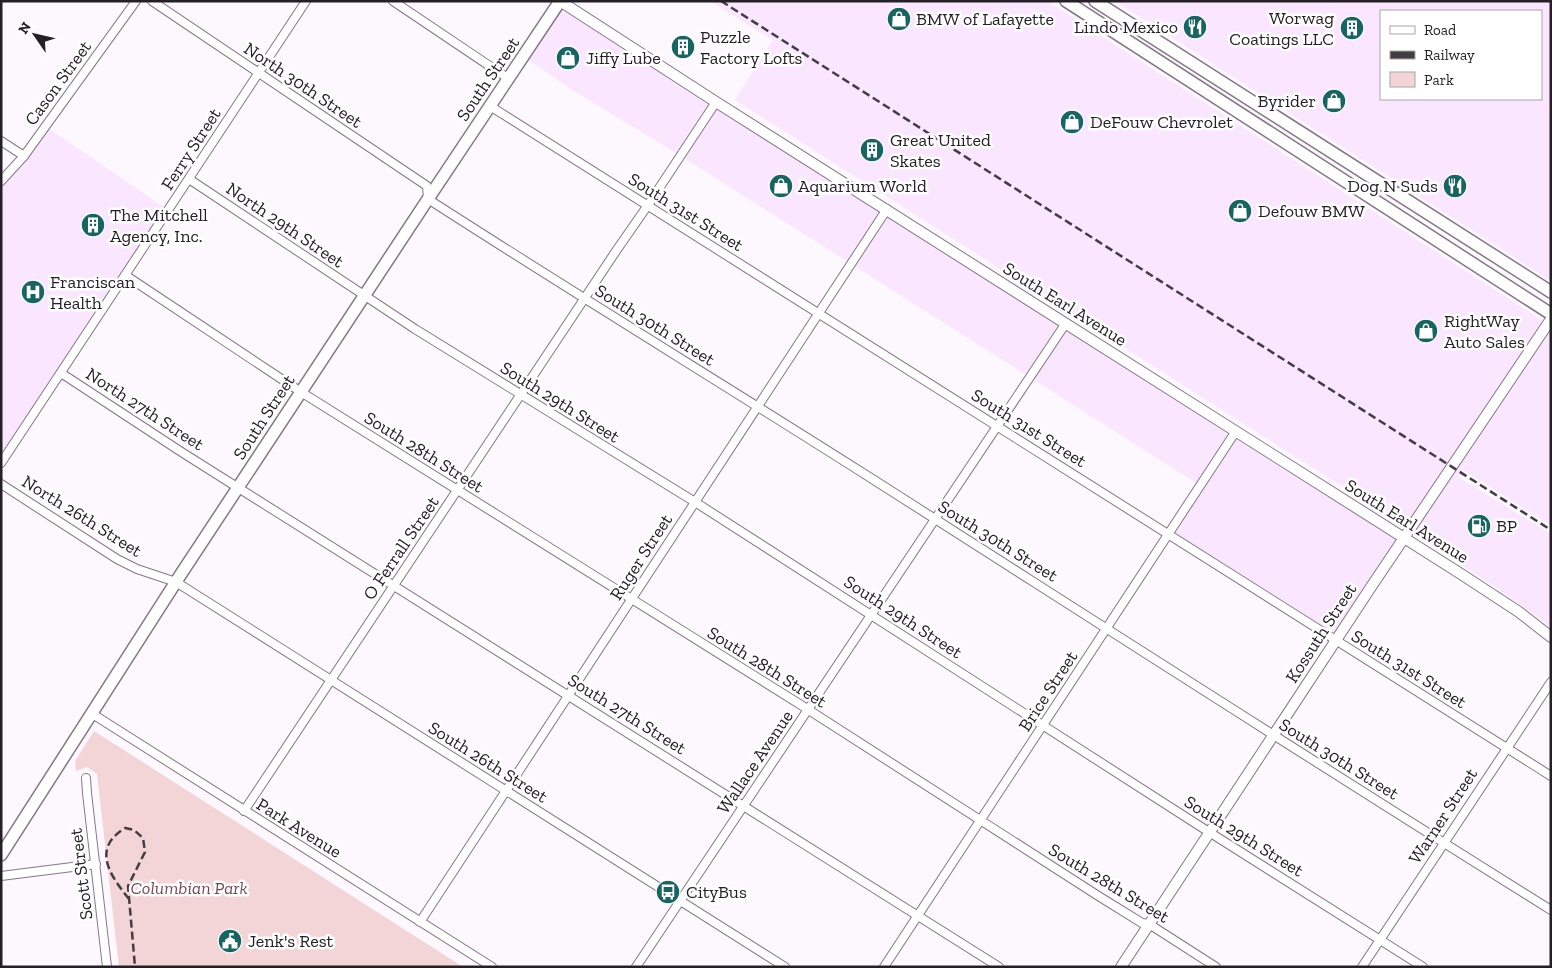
<svg xmlns="http://www.w3.org/2000/svg" width="1552" height="968" font-family="'Zilla Slab',serif">
	<style>
		.built { fill: #fbe6ff; fill-rule: evenodd }
		.green { fill: #f3d4d7 }
		.lines { fill: none; stroke-linecap: round; stroke-linejoin: round }
		.street-casing { stroke: #857787; stroke-width: 10 }
		.secondary-casing { stroke: #857787; stroke-width: 12 }
		.primary-casing { stroke: #857787; stroke-width: 14 }
		.street { stroke: #fff; stroke-width: 8 }
		.secondary { stroke: #fff; stroke-width: 10 }
		.primary { stroke: #fff; stroke-width: 11 }
		.rail { stroke: #423d43; stroke-width: 2.5; stroke-dasharray: 8 4; stroke-linecap: butt }
		.labels { text-anchor: middle; dominant-baseline: central; stroke-width: 5; stroke-linejoin: round; paint-order: stroke }
		.poi-label { font-size: 18px; fill: #252026; stroke: #fff; text-anchor: start }
		.street-label { font-size: 18px; fill: #252026; stroke: #fff }
		.park-label { font-size: 18px; font-style: italic; fill: #7a464c; stroke: #fff }
	</style>
	<rect width="100%" height="100%" fill="#fdf7fe"/>
	<g class="built">
		<path d="M560,1L1403,538L1336,640L1169,535L1201,486L681,156L574,91L524,57Z"/>
		<path d="M710,1H1047L1551,326V525L1463,470L1458,477L1551,534V628L1534,614L1420,536L735,100L773,40Z"/>
		<path d="M1115,1H1551V281ZM1381,11H1541V99H1381Z"/>
		<path d="M45,126L168,210L1,463V181Z"/>
	</g>
	<path class="green" d="M94,731L463,967H119L97,774L87,767L76,771L75,761Z"/>
	<g class="lines">
		<g class="street-casing">
			<g id="street">
				<path d="M152,1L427,186L428,199C572,292 718,381 863,473C1092,619 1320,766 1551,910"/>
				<path d="M393,1L509,79"/>
				<path d="M490,106L1551,776"/>
				<path d="M1,141L24,156"/>
				<path d="M189,179L415,329L695,502L1209,832L1423,967"/>
				<path d="M1,181L24,156L136,1"/>
				<path d="M125,275L301,392L801,705L1100,897L1142,923L1149,924L1216,967"/>
				<path d="M61,373L183,453L999,967"/>
				<path d="M1,463L306,1"/>
				<path d="M1,484L117,559L137,569L176,582L785,967"/>
				<path d="M91,713L492,967"/>
				<path d="M86,778L87,793L107,967"/>
				<path d="M244,811L616,251L648,205L716,102"/>
				<path d="M1,876L96,864"/>
				<path d="M420,922L887,209"/>
				<path d="M636,967L1066,323"/>
				<path d="M884,967L1236,431"/>
				<path d="M1362,967L1551,682"/>
			</g>
		</g>
		<g class="secondary-casing">
			<g id="secondary">
				<path d="M560,1L716,102L1461,574L1519,612L1551,637"/>
				<path d="M1121,967L1369,590L1551,319"/>
			</g>
		</g>
		<g class="primary-casing">
			<g id="primary">
				<path d="M1066,1L1551,314"/>
				<path d="M1095,1L1551,292"/>
				<path d="M1,855L181,574L428,199L560,1"/>
			</g>
		</g>
		<use href="#street" class="street"/>
		<use href="#secondary" class="secondary"/>
		<use href="#primary" class="primary"/>
		<g class="rail">
			<path d="M721,1L1551,530"/>
			<path d="M129,899C110,875 91,849 125,828L134,830L143,838L145,852L128,886L135,967"/>
		</g>
	</g>
	<defs>
		<g id="shop-disc" transform="scale(1.25)"><circle r="9.5" fill="#166562" stroke="#fff"/><path d="M-5-2.5h2.3a2.7 3.5 0 0 1 5.4 0H5L5.5 6h-11ZM-1.5-2.5h3a1.5 2.3 0 0 0-3 0Z" fill="#fff"/></g>
		<g id="restaurant-disc" transform="scale(1.25)"><circle r="9.5" fill="#166562" stroke="#fff"/><path d="M-5-6h1v4h1v-4h1v4h1v-4h1v5L-1.5 .5V6h-2V.5L-5-1ZM5-6V6H3V1.5H1.5Q1.5-4 5-6Z" fill="#fff"/></g>
		<g id="building-disc" transform="scale(1.25)"><circle r="9.5" fill="#166562" stroke="#fff"/><path d="M-4-6H4V6H1V3H-1V6H-4ZM-2.5-4.3h1.7v1.8h-1.7ZM.8-4.3h1.7v1.8H.8ZM-2.5-1h1.7V.8h-1.7ZM.8-1h1.7V.8H.8Z" fill="#fff"/></g>
		<g id="hospital-disc" transform="scale(1.25)"><circle r="9.5" fill="#166562" stroke="#fff"/><path d="M-5-5h3v3.5h4V-5h3V5h-3V1.5h-4V5h-3Z" fill="#fff"/></g>
		<g id="fuel-disc" transform="scale(1.25)"><circle r="9.5" fill="#166562" stroke="#fff"/><path d="M-5.5-6h7V0h2V4h1.3V-2.5L3-4.5l.8-.8L6-3V5H2.5V1h-1V6h-7ZM-4.2-4.7v3.2H.2V-4.7Z" fill="#fff"/></g>
		<g id="bus-disc" transform="scale(1.25)"><circle r="9.5" fill="#166562" stroke="#fff"/><path d="M-5-6H5V4H4V6H2V4H-2V6H-4V4H-5ZM-3.5-4V0h7V-4ZM-3.5 1.2v1.5H-2V1.2ZM2 1.2v1.5H3.5V1.2Z" fill="#fff"/></g>
		<g id="civic-disc" transform="scale(1.25)"><circle r="9.5" fill="#166562" stroke="#fff"/><path d="M-.6-6.5H3V-4.5H.6V-3L4-1V1h2V6H-6V1h2V-1L-.6-3ZM-1.2 2.5V6h2.4V2.5Z" fill="#fff"/></g>
	</defs>
	<g fill-rule="evenodd">
		<use href="#shop-disc" x="899" y="19"/>
		<use href="#restaurant-disc" x="1195" y="27"/>
		<use href="#building-disc" x="1352" y="28"/>
		<use href="#building-disc" x="683" y="47"/>
		<use href="#shop-disc" x="568" y="58"/>
		<use href="#shop-disc" x="1334" y="101"/>
		<use href="#shop-disc" x="1072" y="122"/>
		<use href="#building-disc" x="872" y="150"/>
		<use href="#shop-disc" x="781" y="186"/>
		<use href="#restaurant-disc" x="1455" y="186"/>
		<use href="#shop-disc" x="1240" y="211"/>
		<use href="#building-disc" x="93" y="225"/>
		<use href="#hospital-disc" x="33" y="292"/>
		<use href="#shop-disc" x="1426" y="331"/>
		<use href="#fuel-disc" x="1479" y="526"/>
		<use href="#bus-disc" x="668" y="892"/>
		<use href="#civic-disc" x="230" y="941"/>
	</g>
	<g class="labels">
		<g class="poi-label">
			<text x="1334" y="18" text-anchor="end">Worwag<tspan x="1334" dy="21">Coatings LLC</tspan></text>
			<text x="916" y="19">BMW of Lafayette</text>
			<text x="1178" y="27" text-anchor="end">Lindo Mexico</text>
			<text x="700" y="37">Puzzle<tspan x="700" dy="21">Factory Lofts</tspan></text>
			<text x="586" y="58">Jiffy Lube</text>
			<text x="1316" y="101" text-anchor="end">Byrider</text>
			<text x="1090" y="122">DeFouw Chevrolet</text>
			<text x="890" y="140">Great United<tspan x="890" dy="21">Skates</tspan></text>
			<text x="798" y="186">Aquarium World</text>
			<text x="1438" y="186" text-anchor="end">Dog N Suds</text>
			<text x="1258" y="211">Defouw BMW</text>
			<text x="110" y="215">The Mitchell<tspan x="110" dy="21">Agency, Inc.</tspan></text>
			<text x="50" y="282">Franciscan<tspan x="50" dy="21">Health</tspan></text>
			<text x="1444" y="321">RightWay<tspan x="1444" dy="21">Auto Sales</tspan></text>
			<text x="1496" y="526">BP</text>
			<text x="686" y="892">CityBus</text>
			<text x="248" y="941">Jenk's Rest</text>
		</g>
		<g class="street-label">
			<text transform="translate(488 79) rotate(-56)">South Street</text>
			<text transform="translate(58 83) rotate(-54)">Cason Street</text>
			<text transform="translate(303 85) rotate(34)">North 30th Street</text>
			<text transform="translate(191 149) rotate(-57)">Ferry Street</text>
			<text transform="translate(686 212) rotate(32)">South 31st Street</text>
			<text transform="translate(285 225) rotate(34)">North 29th Street</text>
			<text transform="translate(1065 304) rotate(32)">South Earl Avenue</text>
			<text transform="translate(655 325) rotate(32)">South 30th Street</text>
			<text transform="translate(560 402) rotate(32)">South 29th Street</text>
			<text transform="translate(145 409) rotate(33)">North 27th Street</text>
			<text transform="translate(264 417) rotate(-57)">South Street</text>
			<text transform="translate(1029 428) rotate(32)">South 31st Street</text>
			<text transform="translate(424 452) rotate(32)">South 28th Street</text>
			<text transform="translate(82 516) rotate(32)">North 26th Street</text>
			<text transform="translate(1407 521) rotate(32)">South Earl Avenue</text>
			<text transform="translate(998 541) rotate(32)">South 30th Street</text>
			<text transform="translate(401 548) rotate(-56)">O Ferrall Street</text>
			<text transform="translate(641 557) rotate(-57)">Ruger Street</text>
			<text transform="translate(903 617) rotate(33)">South 29th Street</text>
			<text transform="translate(1321 633) rotate(-57)">Kossuth Street</text>
			<text transform="translate(767 667) rotate(32)">South 28th Street</text>
			<text transform="translate(1409 669) rotate(32)">South 31st Street</text>
			<text transform="translate(1048 691) rotate(-57)">Brice Street</text>
			<text transform="translate(627 714) rotate(32)">South 27th Street</text>
			<text transform="translate(1339 759) rotate(32)">South 30th Street</text>
			<text transform="translate(488 762) rotate(32)">South 26th Street</text>
			<text transform="translate(755 762) rotate(-56)">Wallace Avenue</text>
			<text transform="translate(1443 816) rotate(-57)">Warner Street</text>
			<text transform="translate(299 828) rotate(32)">Park Avenue</text>
			<text transform="translate(1244 836) rotate(32)">South 29th Street</text>
			<text transform="translate(81 874) rotate(-97)">Scott Street</text>
			<text transform="translate(1109 883) rotate(31)">South 28th Street</text>
		</g>
		<g class="park-label">
			<text x="189" y="888">Columbian Park</text>
		</g>
	</g>
	<rect width="1552" height="968" fill="none" stroke="#252026" stroke-width="5"/>
	<rect x="1380" y="10" width="162" height="90" fill="#ffffff" stroke="#a8a6a8"/>
	<rect x="1390" y="26" width="25" height="8" fill="#ffffff" stroke="#a8a6a8"/>
	<text x="1424" y="35" font-size="15" fill="#252026">Road</text>
	<rect x="1390" y="51" width="25" height="8" fill="#423d43" stroke="#a8a6a8"/>
	<text x="1424" y="60" font-size="15" fill="#252026">Railway</text>
	<rect x="1390" y="72" width="25" height="15" fill="#f3d4d7" stroke="#a8a6a8"/>
	<text x="1424" y="85" font-size="15" fill="#252026">Park</text>
	<g transform="translate(35 35) rotate(304)" stroke="#ffffff" stroke-width="4" paint-order="stroke">
	<path d="M0-4L9 19L0 12L-9 19Z" fill="#252026"/>
	<text y="-8" font-size="14" font-weight="bold" text-anchor="middle" fill="#252026">N</text>
	</g>
</svg>
